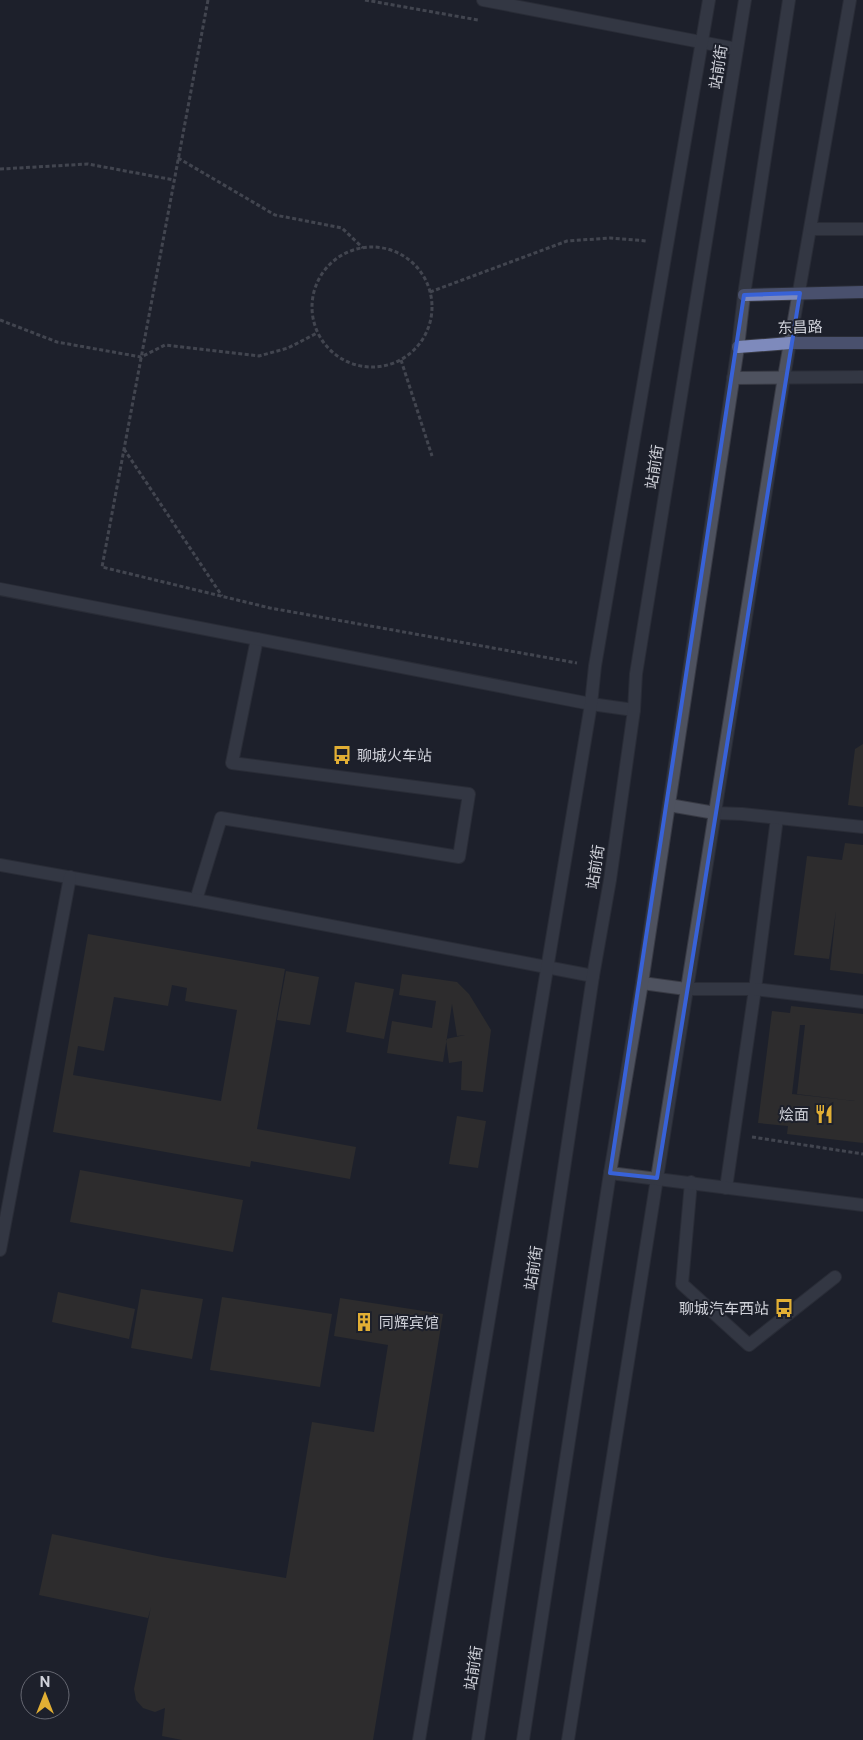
<svg xmlns="http://www.w3.org/2000/svg" width="863" height="1740" font-family="'Public Sans','Noto Sans SC',sans-serif">
	<style>
		.building { fill: #403a2f; fill-rule: evenodd }
		.lines { fill: none; stroke-linecap: round; stroke-linejoin: round }
		.service-casing { stroke: #383a44; stroke-width: 14 }
		.minor-casing { stroke: #383a44; stroke-width: 14 }
		.tertiary-casing { stroke: #383a44; stroke-width: 14 }
		.secondary-casing { stroke: #383a44; stroke-width: 14 }
		.primary-casing { stroke: #383a44; stroke-width: 14 }
		.path { stroke: #6f717b; stroke-width: 3; stroke-dasharray: 4 2.5; stroke-linecap: butt }
		.service { stroke: #4e525f; stroke-width: 12 }
		.minor { stroke: #4e525f; stroke-width: 12 }
		.tertiary { stroke: #4e525f; stroke-width: 12 }
		.secondary { stroke: #4e525f; stroke-width: 12 }
		.primary { stroke: #7e8abc; stroke-width: 12 }
		.marked { fill: none; stroke: #3862d8; stroke-width: 4; stroke-linejoin: round }
		.labels { text-anchor: middle; dominant-baseline: central; stroke-width: 4; stroke-linejoin: round; paint-order: stroke }
		.street-label { font-size: 15px; fill: #d0d2da; stroke: #1d202b }
		.poi-label { font-size: 15px; fill: #d0d2da; stroke: #1d202b; text-anchor: start }
	</style>
	<rect width="100%" height="100%" fill="#1d202b"/>
	<g class="building">
		<path d="M863,744V807L848,805L855,749Z"/>
		<path d="M845,843L863,845V974L830,970L836,911L829,959L794,955L807,856L842,860Z"/>
		<path d="M88,934L285,969L257,1129L356,1147L350,1179L251,1161L250,1167L53,1132ZM172,985L187,988L185,1001L237,1010L221,1101L73,1075L78,1046L104,1051L114,997L168,1006Z"/>
		<path d="M286,971L319,977L310,1025L277,1020Z"/>
		<path d="M402,974L457,982L469,994L491,1030L483,1092L461,1090L462,1061L449,1063L446,1039L465,1035L457,1036L452,1004L447,1037L443,1062L387,1053L392,1021L432,1028L436,1001L399,995Z"/>
		<path d="M355,982L394,989L384,1039L346,1032Z"/>
		<path d="M791,1006L863,1014V1143L787,1134L788,1126L758,1123L772,1011L790,1013ZM800,1025H805L797,1094L855,1101L792,1094Z"/>
		<path d="M457,1116L486,1121L478,1168L449,1164Z"/>
		<path d="M80,1170L243,1200L233,1252L70,1222Z"/>
		<path d="M141,1289L203,1299L192,1359L131,1348Z"/>
		<path d="M58,1292L135,1309L129,1339L52,1322Z"/>
		<path d="M222,1297L332,1314L320,1387L210,1370Z"/>
		<path d="M340,1298L443,1314L373,1740H182L162,1736L165,1708L155,1712L143,1708L136,1700L134,1689L151,1607L148,1618L39,1595L52,1534L162,1557L286,1578L312,1422L374,1432L388,1345L334,1336Z"/>
	</g>
	<g class="lines">
		<g class="service-casing">
			<g id="service">
				<path d="M196,900L221,818L459,857L469,794L232,763L257,639"/>
				<path d="M691,1182L682,1284L749,1345L835,1277"/>
				<path d="M726,1188L755,989L777,818"/>
			</g>
		</g>
		<g class="minor-casing">
			<g id="minor">
				<path d="M483,0L737,49"/>
				<path d="M0,589L591,704L634,710"/>
				<path d="M669,805L715,813L742,814L863,827"/>
				<path d="M0,865L196,900L593,976"/>
				<path d="M642,983L686,989H755L863,1002"/>
				<path d="M0,1250L70,877"/>
				<path d="M419,1740L591,704L595,666L709,0"/>
				<path d="M568,1740L784,377L850,0"/>
			</g>
		</g>
		<g class="tertiary-casing">
			<g id="tertiary">
				<path d="M811,229H863"/>
				<path d="M733,378L863,377"/>
				<path d="M610,1173L863,1205"/>
			</g>
		</g>
		<g class="secondary-casing">
			<g id="secondary">
				<path d="M478,1740L593,976L610,880L634,710L636,674L745,0"/>
				<path d="M523,1740L610,1173L642,983L738,347L744,295L789,0"/>
			</g>
		</g>
		<g class="primary-casing">
			<g id="primary">
				<path d="M744,295L863,292"/>
				<path d="M738,347L790,343H863"/>
			</g>
		</g>
		<g class="path">
			<path d="M208,0L102,567L270,608L577,663"/>
			<path d="M365,0L478,20"/>
			<path d="M178,158L275,215L342,228L363,248"/>
			<path d="M0,169L88,164L174,180"/>
			<circle cx="372" cy="307" r="60"/>
			<path d="M430,292L567,241L610,238L647,241"/>
			<path d="M0,320L57,342L141,357L165,345L259,356L288,348L317,333"/>
			<path d="M401,360L432,456"/>
			<path d="M124,449L222,596"/>
			<path d="M752,1137L863,1154"/>
		</g>
		<use href="#service" class="service"/>
		<use href="#minor" class="minor"/>
		<use href="#tertiary" class="tertiary"/>
		<use href="#secondary" class="secondary"/>
		<use href="#primary" class="primary"/>
	</g>
	<path d="M0 0H863V1740H0ZM800,293L657,1178L610,1173L744,295Z" fill="#1d202b" fill-opacity=".55" fill-rule="evenodd"/>
	<path class="marked" d="M800,293L657,1178L610,1173L744,295Z"/>
	<defs>
		<g id="bus-bare" transform="scale(1.5)"><path d="M-5-6H5V4H4V6H2V4H-2V6H-4V4H-5ZM-3.5-4V0h7V-4ZM-3.5 1.2v1.5H-2V1.2ZM2 1.2v1.5H3.5V1.2Z" fill="#e2af34" stroke="#1d202b" stroke-width="2.5" paint-order="stroke"/></g>
		<g id="restaurant-bare" transform="scale(1.5)"><path d="M-5-6h1v4h1v-4h1v4h1v-4h1v5L-1.5 .5V6h-2V.5L-5-1ZM5-6V6H3V1.5H1.5Q1.5-4 5-6Z" fill="#e2af34" stroke="#1d202b" stroke-width="2.5" paint-order="stroke"/></g>
		<g id="building-bare" transform="scale(1.5)"><path d="M-4-6H4V6H1V3H-1V6H-4ZM-2.5-4.3h1.7v1.8h-1.7ZM.8-4.3h1.7v1.8H.8ZM-2.5-1h1.7V.8h-1.7ZM.8-1h1.7V.8H.8Z" fill="#e2af34" stroke="#1d202b" stroke-width="2.5" paint-order="stroke"/></g>
	</defs>
	<g fill-rule="evenodd">
		<use href="#bus-bare" x="342" y="755"/>
		<use href="#restaurant-bare" x="824" y="1114"/>
		<use href="#bus-bare" x="784" y="1308"/>
		<use href="#building-bare" x="364" y="1322"/>
	</g>
	<g class="labels">
		<g class="street-label">
			<text transform="translate(718 67) rotate(-81)">站前街</text>
			<text transform="translate(800 327) rotate(-2)">东昌路</text>
			<text transform="translate(654 467) rotate(-81)">站前街</text>
			<text transform="translate(595 867) rotate(-81)">站前街</text>
			<text transform="translate(533 1268) rotate(-81)">站前街</text>
			<text transform="translate(473 1668) rotate(-81)">站前街</text>
		</g>
		<g class="poi-label">
			<text x="357" y="755">聊城火车站</text>
			<text x="809" y="1114" text-anchor="end">烩面</text>
			<text x="769" y="1308" text-anchor="end">聊城汽车西站</text>
			<text x="379" y="1322">同辉宾馆</text>
		</g>
	</g>
	<g transform="translate(45 1695)"><circle r="24" fill="#1d202b" stroke="#656771"/>
	<path d="M0-4L9 19L0 12L-9 19Z" fill="#e2af34"/>
	<text y="-8" font-size="14" font-weight="bold" text-anchor="middle" fill="#d0d2da">N</text>
	</g>
</svg>
